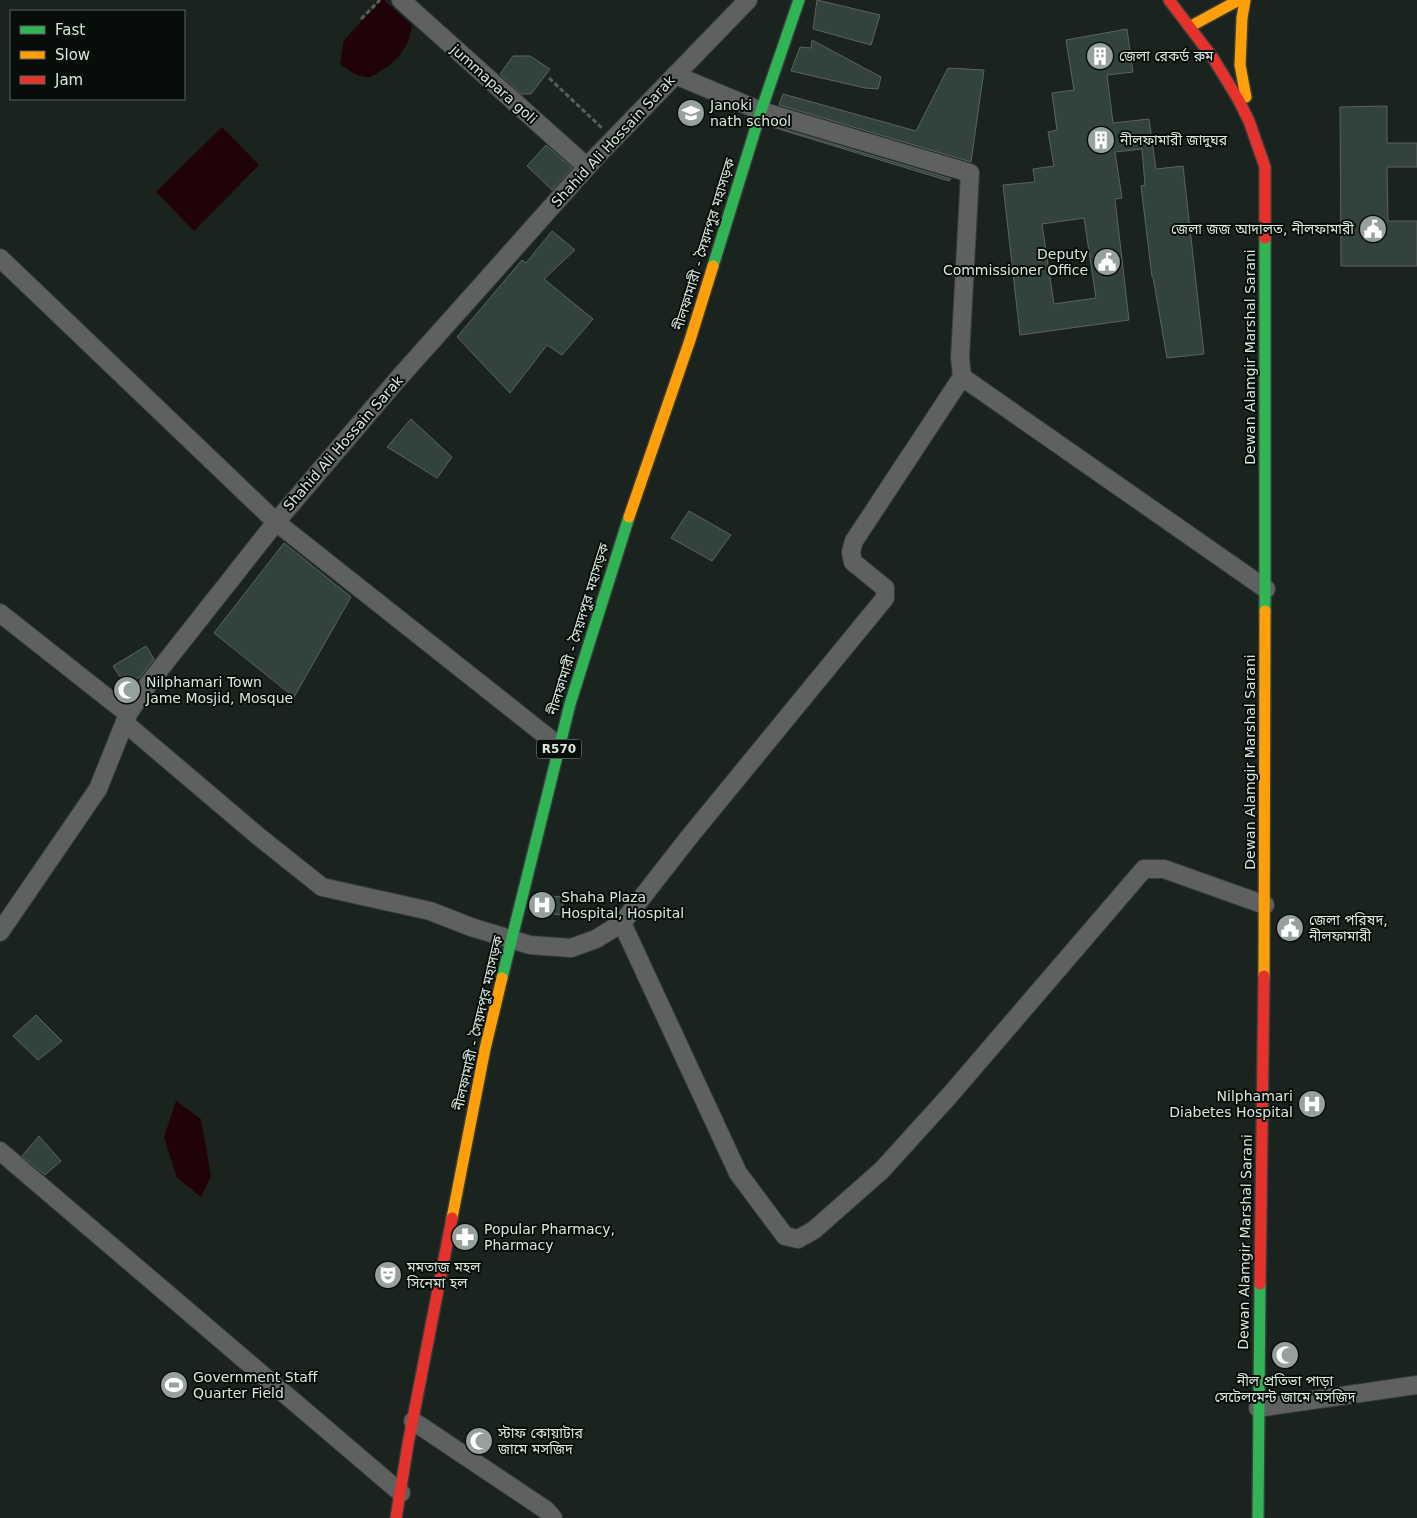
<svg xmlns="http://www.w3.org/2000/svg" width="1417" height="1518" font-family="'DejaVu Sans','Noto Sans Bengali',sans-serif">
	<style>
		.water { fill: #200309 }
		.building { fill: #32433b; stroke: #5b635f; fill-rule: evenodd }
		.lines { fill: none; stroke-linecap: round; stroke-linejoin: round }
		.street-casing { stroke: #363d39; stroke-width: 20 }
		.fast-casing { stroke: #363d39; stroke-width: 14 }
		.slow-casing { stroke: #363d39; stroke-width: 14 }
		.jam-casing { stroke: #363d39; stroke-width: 14 }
		.path { stroke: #595e5b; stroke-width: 3; stroke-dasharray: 5 2.5; stroke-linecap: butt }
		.street { stroke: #5e615f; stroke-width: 18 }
		.fast { stroke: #30b455; stroke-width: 11 }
		.slow { stroke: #ff9f0a; stroke-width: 11 }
		.jam { stroke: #e5322d; stroke-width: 11 }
		.labels { text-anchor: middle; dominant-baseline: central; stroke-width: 4; stroke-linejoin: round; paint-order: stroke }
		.shield { fill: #070e0a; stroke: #9ba49e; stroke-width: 1 }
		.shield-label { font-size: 12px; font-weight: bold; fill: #dae5de }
		.poi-label { font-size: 14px; fill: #dae5de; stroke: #070e0a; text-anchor: start }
		.street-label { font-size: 14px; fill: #dae5de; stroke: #070e0a }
	</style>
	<rect width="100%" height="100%" fill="#1a231e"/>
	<g class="water">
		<path d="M381,0H384L412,25C410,46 397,62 379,72C376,74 372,77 369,77C358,78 349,70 340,64L344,40Z"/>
		<path d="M222,127L259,165L194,231L156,192Z"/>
		<path d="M176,1101L201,1119L211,1177L201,1197L177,1178L164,1137Z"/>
	</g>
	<g class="building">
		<path d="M817,0L880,15L871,45L813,29Z"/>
		<path d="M1127,29L1133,72L1107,75L1113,123L1149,119L1156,169L1183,166L1204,354L1167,358L1153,277H1152L1141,186L1145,185L1142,149L1115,152L1122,198L1115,199L1129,320L1020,335L1003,185L1035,182L1033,169L1054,166L1048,132L1057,130L1052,93L1074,90L1066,40ZM1084,218L1096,298L1054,304L1042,224Z"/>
		<path d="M812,40L881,77L878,89L865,88L791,71L800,47L811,48Z"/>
		<path d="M513,56H530L550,69L531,94H521L500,74Z"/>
		<path d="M948,68L984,70L971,162L779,105L783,94L916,131Z"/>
		<path d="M1387,106V143H1417V167H1387L1388,221H1417V266H1341L1340,107Z"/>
		<path d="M773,126L951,179L949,181L772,127Z"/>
		<path d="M546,145L572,168L552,190L527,166Z"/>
		<path d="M552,231L575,250L544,279L593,319L562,355L547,345L510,393L457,337L522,260L526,263Z"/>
		<path d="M411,419L452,457L437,478L387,447Z"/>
		<path d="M689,511L731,535L712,561L671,538Z"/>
		<path d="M284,543L351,597L294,697L214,633Z"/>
		<path d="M146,646L154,659L140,677L126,686L113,666Z"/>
		<path d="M539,895L564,897L561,915L535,911Z"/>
		<path d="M36,1015L62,1041L38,1060L13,1036Z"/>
		<path d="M39,1136L61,1161L45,1175L22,1156Z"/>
	</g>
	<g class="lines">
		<g class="street-casing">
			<g id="street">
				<path d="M401,0L587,167"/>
				<path d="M0,258L276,522L559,746"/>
				<path d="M962,377L1266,589"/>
				<path d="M0,613L128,714"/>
				<path d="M125,723L258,836L322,887L430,911L471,927L530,945L571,948L596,939L622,923L690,836L885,598V588L853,562L851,552L854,541L962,377L960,358L970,173L761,111L675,75"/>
				<path d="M622,923L738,1173L785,1236L798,1239L814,1230L882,1170L950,1095L1144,869H1164L1265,905"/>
				<path d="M0,932L98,789L128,714L149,683L276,522L397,380L596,157L748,0"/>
				<path d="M0,1151L401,1493"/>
				<path d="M1258,1408L1417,1385"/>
				<path d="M413,1421L546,1510L553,1518"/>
			</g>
		</g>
		<g class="fast-casing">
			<g id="fast">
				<path d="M1265,238V611"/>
				<path d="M713,266L761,111L799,0"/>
				<path d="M502,978L570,704L629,517"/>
				<path d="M1258,1518L1260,1284"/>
			</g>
		</g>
		<g class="slow-casing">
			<g id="slow">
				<path d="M1245,0L1242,18L1240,65L1246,97"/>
				<path d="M1191,26L1239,0"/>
				<path d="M629,517L690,340L713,266"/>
				<path d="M1264,976L1265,611"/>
				<path d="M452,1218L485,1049L502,978"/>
			</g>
		</g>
		<g class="jam-casing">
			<g id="jam">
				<path d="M1169,0L1213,58L1238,99L1249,121L1265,167V238"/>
				<path d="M1260,1284L1264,976"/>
				<path d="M396,1518L408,1444L452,1218"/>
			</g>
		</g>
		<g class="path">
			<path d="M361,19L380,0"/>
			<path d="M549,78L602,128"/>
		</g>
		<use href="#street" class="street"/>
		<use href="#fast" class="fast"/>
		<use href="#slow" class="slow"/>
		<use href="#jam" class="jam"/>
	</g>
	<defs>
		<g id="building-disc" transform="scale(1.4375)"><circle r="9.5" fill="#97a19b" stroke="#070e0a"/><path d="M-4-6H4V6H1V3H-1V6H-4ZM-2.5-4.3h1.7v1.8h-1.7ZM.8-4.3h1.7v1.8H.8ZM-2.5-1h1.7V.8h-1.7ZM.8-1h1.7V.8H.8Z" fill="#fff"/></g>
		<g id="school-disc" transform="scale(1.4375)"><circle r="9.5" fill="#97a19b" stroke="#070e0a"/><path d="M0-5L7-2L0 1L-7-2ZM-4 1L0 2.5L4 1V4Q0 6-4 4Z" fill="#fff"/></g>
		<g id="civic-disc" transform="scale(1.4375)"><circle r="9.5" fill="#97a19b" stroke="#070e0a"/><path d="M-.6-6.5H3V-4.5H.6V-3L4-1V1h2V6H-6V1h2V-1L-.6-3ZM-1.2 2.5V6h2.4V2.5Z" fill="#fff"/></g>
		<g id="mosque-disc" transform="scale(1.4375)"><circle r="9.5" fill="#97a19b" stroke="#070e0a"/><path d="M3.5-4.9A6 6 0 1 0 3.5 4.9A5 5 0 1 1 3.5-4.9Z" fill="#fff"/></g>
		<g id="hospital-disc" transform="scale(1.4375)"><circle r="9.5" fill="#97a19b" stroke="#070e0a"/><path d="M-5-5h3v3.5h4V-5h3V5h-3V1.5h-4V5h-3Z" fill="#fff"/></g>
		<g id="pharmacy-disc" transform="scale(1.4375)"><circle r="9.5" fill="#97a19b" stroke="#070e0a"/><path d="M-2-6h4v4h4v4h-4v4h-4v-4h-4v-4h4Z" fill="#fff"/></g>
		<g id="theatre-disc" transform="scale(1.4375)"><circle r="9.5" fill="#97a19b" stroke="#070e0a"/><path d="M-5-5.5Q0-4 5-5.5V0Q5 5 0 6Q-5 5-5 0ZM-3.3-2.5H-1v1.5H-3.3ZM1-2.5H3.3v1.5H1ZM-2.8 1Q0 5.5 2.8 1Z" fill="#fff"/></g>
		<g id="stadium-disc" transform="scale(1.4375)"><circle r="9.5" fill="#97a19b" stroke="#070e0a"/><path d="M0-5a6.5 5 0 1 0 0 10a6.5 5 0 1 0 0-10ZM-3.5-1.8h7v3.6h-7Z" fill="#fff"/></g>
	</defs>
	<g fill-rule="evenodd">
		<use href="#building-disc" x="1100" y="56"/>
		<use href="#school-disc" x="691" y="113"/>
		<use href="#building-disc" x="1101" y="140"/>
		<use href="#civic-disc" x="1373" y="229"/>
		<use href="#civic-disc" x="1107" y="262"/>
		<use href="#mosque-disc" x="127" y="690"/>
		<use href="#hospital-disc" x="542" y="905"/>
		<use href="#civic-disc" x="1290" y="928"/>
		<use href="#hospital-disc" x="1312" y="1104"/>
		<use href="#pharmacy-disc" x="465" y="1237"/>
		<use href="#theatre-disc" x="388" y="1275"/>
		<use href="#mosque-disc" x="1285" y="1355"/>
		<use href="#stadium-disc" x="174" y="1385"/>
		<use href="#mosque-disc" x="479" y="1441"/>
	</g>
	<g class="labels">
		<rect class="shield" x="536.5" y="739.5" width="45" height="19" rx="4"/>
		<g class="shield-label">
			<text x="559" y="749">R570</text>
		</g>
		<g class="poi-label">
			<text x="1119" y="56">জেলা রেকর্ড রুম</text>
			<text x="710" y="105">Janoki<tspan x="710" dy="16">nath school</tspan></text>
			<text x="1120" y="140">নীলফামারী জাদুঘর</text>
			<text x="1354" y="229" text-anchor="end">জেলা জজ আদালত, নীলফামারী</text>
			<text x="1088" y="254" text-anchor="end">Deputy<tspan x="1088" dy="16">Commissioner Office</tspan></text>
			<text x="146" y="682">Nilphamari Town<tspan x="146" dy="16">Jame Mosjid, Mosque</tspan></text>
			<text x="561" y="897">Shaha Plaza<tspan x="561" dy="16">Hospital, Hospital</tspan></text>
			<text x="1309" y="920">জেলা পরিষদ,<tspan x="1309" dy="16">নীলফামারী</tspan></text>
			<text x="1293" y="1096" text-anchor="end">Nilphamari<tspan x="1293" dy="16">Diabetes Hospital</tspan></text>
			<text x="484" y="1229">Popular Pharmacy,<tspan x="484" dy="16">Pharmacy</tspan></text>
			<text x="407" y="1267">মমতাজ মহল<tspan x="407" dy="16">সিনেমা হল</tspan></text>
			<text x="193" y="1377">Government Staff<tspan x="193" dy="16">Quarter Field</tspan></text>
			<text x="1285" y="1381" text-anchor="middle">নীল প্রতিভা পাড়া<tspan x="1285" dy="16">সেটেলমেন্ট জামে মসজিদ</tspan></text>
			<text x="498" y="1433">স্টাফ কোয়াটার<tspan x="498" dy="16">জামে মসজিদ</tspan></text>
		</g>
		<g class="street-label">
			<text transform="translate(494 84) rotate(42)">jummapara goli</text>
			<text transform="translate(613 141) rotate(-47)">Shahid Ali Hossain Sarak</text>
			<text transform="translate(704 244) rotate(-73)">নীলফামারী - সৈয়দপুর মহাসড়ক</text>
			<text transform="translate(1250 357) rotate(-90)">Dewan Alamgir Marshal Sarani</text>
			<text transform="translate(343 443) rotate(-49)">Shahid Ali Hossain Sarak</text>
			<text transform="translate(578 629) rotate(-73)">নীলফামারী - সৈয়দপুর মহাসড়ক</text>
			<text transform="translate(1250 762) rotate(-90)">Dewan Alamgir Marshal Sarani</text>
			<text transform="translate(478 1023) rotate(-77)">নীলফামারী - সৈয়দপুর মহাসড়ক</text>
			<text transform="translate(1245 1242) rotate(-89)">Dewan Alamgir Marshal Sarani</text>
		</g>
	</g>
	<rect x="10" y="10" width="175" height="90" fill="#070e0a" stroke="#5b645f"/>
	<rect x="20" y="26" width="25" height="8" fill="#30b455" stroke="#5b645f"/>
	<text x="55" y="35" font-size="15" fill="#dae5de">Fast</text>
	<rect x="20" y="51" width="25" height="8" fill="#ff9f0a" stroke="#5b645f"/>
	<text x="55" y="60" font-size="15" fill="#dae5de">Slow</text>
	<rect x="20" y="76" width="25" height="8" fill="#e5322d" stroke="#5b645f"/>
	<text x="55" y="85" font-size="15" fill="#dae5de">Jam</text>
</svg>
